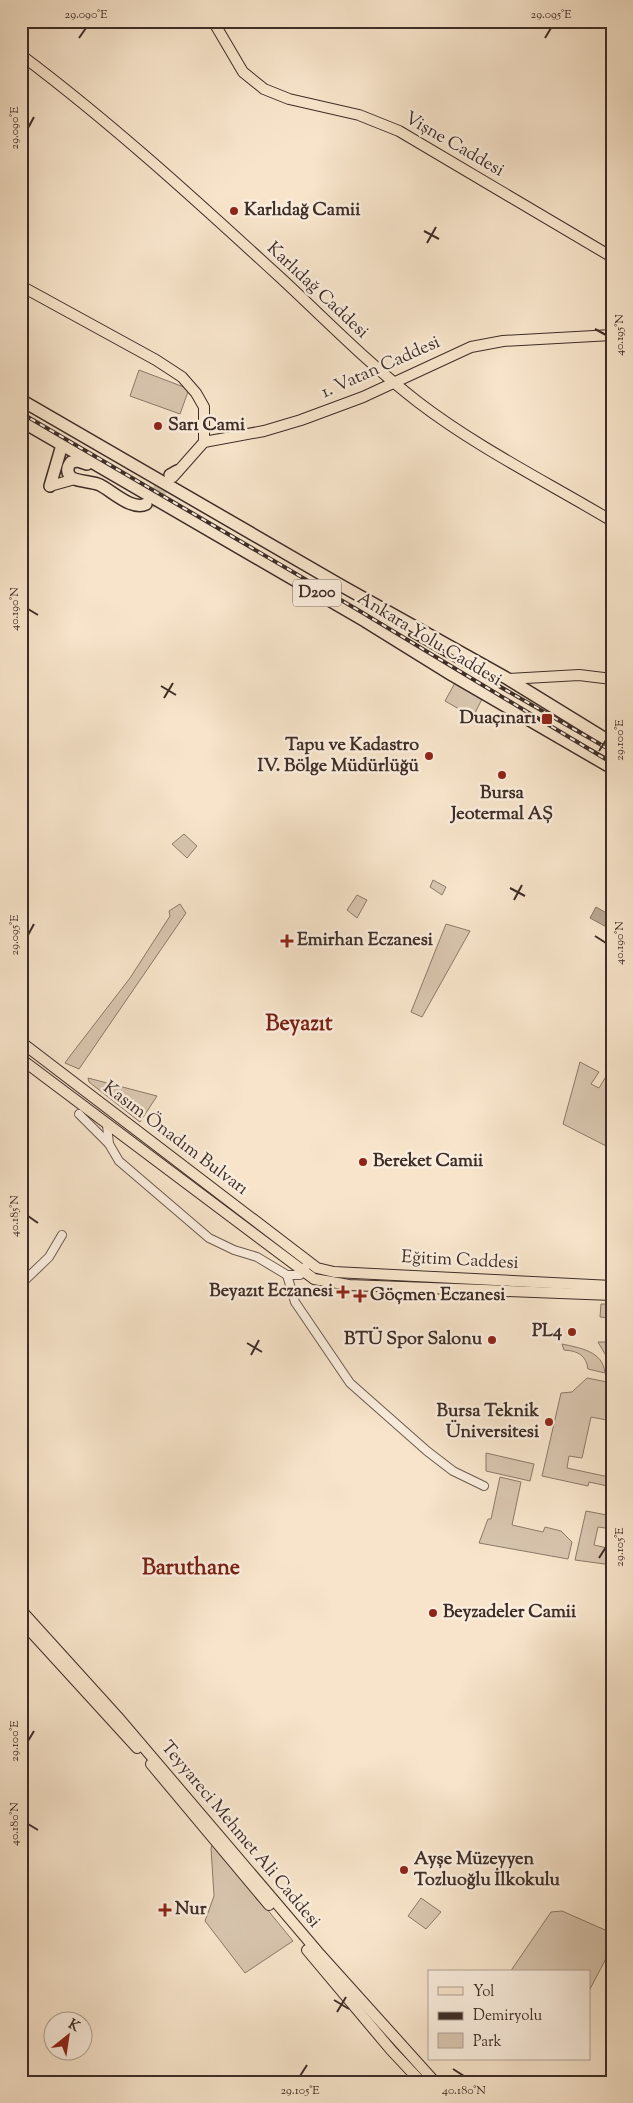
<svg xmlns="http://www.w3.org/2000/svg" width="633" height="2103" font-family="'Sorts Mill Goudy',serif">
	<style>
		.green { fill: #d8c5ae; stroke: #8b796a }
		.water { fill: #b8a693; stroke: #877668 }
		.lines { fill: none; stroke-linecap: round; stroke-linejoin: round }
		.major-tunnel { stroke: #d2bfa9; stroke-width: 10; stroke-dasharray: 10 5; stroke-linecap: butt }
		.highway-tunnel { stroke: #d2bfa9; stroke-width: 11; stroke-dasharray: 11 5.5; stroke-linecap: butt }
		.minor-casing { stroke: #6c5b50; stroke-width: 10 }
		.major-casing { stroke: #3e2d27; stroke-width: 12 }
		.highway-casing { stroke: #3e2d27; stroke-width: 14 }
		.minor { stroke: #faeddd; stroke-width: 8 }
		.major { stroke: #f7e4ca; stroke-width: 10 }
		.highway { stroke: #f7e4ca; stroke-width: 11 }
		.rail-casing { stroke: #3e2d27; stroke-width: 4 }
		.rail { stroke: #faeddd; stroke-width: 2; stroke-dasharray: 5.5; stroke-linecap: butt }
		.ticks { fill: none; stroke: #3e2d27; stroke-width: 2 }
		.poi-dot { fill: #8f2418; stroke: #faeddd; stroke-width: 2 }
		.labels { text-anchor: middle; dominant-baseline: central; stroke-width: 5; stroke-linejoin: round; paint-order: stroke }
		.shield { fill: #faeddd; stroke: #76675e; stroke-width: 1 }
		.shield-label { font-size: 16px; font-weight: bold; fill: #3e2d27 }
		.street-label { font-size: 18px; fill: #3e2d27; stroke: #faeddd }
		.poi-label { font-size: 18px; font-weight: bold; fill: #3e2d27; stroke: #faeddd; text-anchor: start }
		.district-label { font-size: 22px; font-weight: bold; fill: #7a1f14; stroke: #faeddd }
		.neatline { fill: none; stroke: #3e2d27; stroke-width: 2 }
		.ticks-label { font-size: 12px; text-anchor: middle; fill: #3e2d27 }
	</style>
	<rect width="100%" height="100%" fill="#f7e4ca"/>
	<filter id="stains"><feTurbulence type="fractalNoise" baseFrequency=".004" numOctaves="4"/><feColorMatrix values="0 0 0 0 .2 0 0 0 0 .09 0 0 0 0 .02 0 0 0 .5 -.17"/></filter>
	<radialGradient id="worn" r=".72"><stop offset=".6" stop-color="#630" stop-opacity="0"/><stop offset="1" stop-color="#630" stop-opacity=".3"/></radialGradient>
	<g class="green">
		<path d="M139,370L189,389L180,414L130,396Z"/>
		<path d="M456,681L483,697L473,717L445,701Z"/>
		<path d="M184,834L197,846L187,858L172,844Z"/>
		<path d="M433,880L446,887L442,895L430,887Z"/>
		<path d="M357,895L367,900L357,918L347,910Z"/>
		<path d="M180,904L186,913L79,1069L65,1063L70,1056L130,978L170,916L169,911Z"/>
		<path d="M446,924L470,931L422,1017L411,1012Z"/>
		<path d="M580,1062L599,1072L591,1084L599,1088L605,1078L612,1082V1149L563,1124Z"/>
		<path d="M88,1078L157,1096L140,1122L89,1082Z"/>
		<path d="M601,1304H612V1366L598,1342H608L610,1318L600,1317Z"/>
		<path d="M562,1344C580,1348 603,1351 605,1373L588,1369C586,1355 578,1351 564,1350Z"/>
		<path d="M587,1378L612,1383V1421L591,1417L582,1458L569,1456L567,1468L609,1477L612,1465V1487L589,1482L588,1486L542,1476L561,1393L572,1392Z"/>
		<path d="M486,1453L534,1464L530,1481L486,1471Z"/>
		<path d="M500,1477L521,1482L512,1525L543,1532L545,1527L561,1531L572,1542L568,1559L479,1543L488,1519H491Z"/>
		<path d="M586,1511L612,1516V1529L598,1527L594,1545L612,1549V1565L575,1560Z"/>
		<path d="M213,1843L293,1941L245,1973L205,1921L214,1896L211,1848Z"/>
		<path d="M421,1898L441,1912L426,1929L408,1916Z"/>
		<path d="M562,1911L612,1933V1947L589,1991V1972H510L551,1912Z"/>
	</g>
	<path class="water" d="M596,907L612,916V930L590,918Z"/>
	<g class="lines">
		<path class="major-tunnel" d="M150,505L171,480"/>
		<path class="highway-tunnel" d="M146,504L169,477"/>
		<g class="minor-casing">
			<g id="minor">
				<path d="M79,1114L109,1144"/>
				<path d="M107,1125L109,1144L119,1161L209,1238L234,1250L257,1257L287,1275H300L306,1266"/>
				<path d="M287,1275L295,1302L350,1383L427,1451L453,1471L484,1486"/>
				<path d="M21,1284L49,1257L62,1235"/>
			</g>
		</g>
		<g class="major-casing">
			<g id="major">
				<path d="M213,21L243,72L264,89L289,99L359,115L399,131L612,257"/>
				<path d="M21,55C113,124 199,203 283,280C327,321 370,365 418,402C478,448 547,482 612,521"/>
				<path d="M21,286L156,360L182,377L196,393L204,407V442"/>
				<path d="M173,477L204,442L264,431L301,420L363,397L471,347L503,341L612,335"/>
				<path d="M50,486L75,479"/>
				<path d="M508,679L579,675L612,679"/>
				<path d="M21,1042L317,1268L334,1272L612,1286"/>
				<path d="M21,1059L314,1279L349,1285L612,1295"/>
				<path d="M21,1610L117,1716L318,1952L435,2082"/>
				<path d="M21,1621L137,1748"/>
				<path d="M151,1764L269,1905"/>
				<path d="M307,1950L391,2050L421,2082"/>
			</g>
		</g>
		<g class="highway-casing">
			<g id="highway">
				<path d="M21,400L342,586L508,679L612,743"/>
				<path d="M21,421L365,621L452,675L612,768"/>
				<path d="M87,464L78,461L71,462C68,466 66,471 70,476C75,482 92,481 100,485C112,491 132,511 146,504"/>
				<path d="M170,475L177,471"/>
				<path d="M50,486L62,445"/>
			</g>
		</g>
		<use href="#minor" class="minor"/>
		<use href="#major" class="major"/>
		<use href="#highway" class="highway"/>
		<g class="rail-casing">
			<g id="rail">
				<path d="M21,413L358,610L612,763"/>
				<path d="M410,635L612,751"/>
			</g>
		</g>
		<use href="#rail" class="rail"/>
	</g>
	<path class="ticks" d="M79,38L86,28M545,38L551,28M28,128L34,117M424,231L439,239M427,243L436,227M595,329L606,335M28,609L38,615M161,686L176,695M164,698L173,683M599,751L606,740M510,888L525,896M514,900L522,885M28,935L34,924M595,936L606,943M28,1216L38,1223M247,1343L262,1352M251,1355L259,1340M599,1558L606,1547M28,1741L34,1731M28,1824L38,1830M334,2000L349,2009M337,2012L346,1997M453,2069L464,2076M300,2076L307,2065"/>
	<g class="poi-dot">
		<circle cx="234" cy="211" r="5"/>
		<circle cx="158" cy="426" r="5"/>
		<rect x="541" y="713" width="12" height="12" rx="2.5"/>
		<circle cx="429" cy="756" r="5"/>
		<circle cx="502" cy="775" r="5"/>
		<path d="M284.5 933.5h5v5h5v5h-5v5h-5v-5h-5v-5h5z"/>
		<circle cx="363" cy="1162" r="5"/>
		<path d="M340.5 1284.5h5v5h5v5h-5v5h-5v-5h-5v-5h5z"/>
		<path d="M357.5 1288.5h5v5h5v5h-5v5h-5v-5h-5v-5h5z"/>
		<circle cx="572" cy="1332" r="5"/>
		<circle cx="492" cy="1340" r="5"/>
		<circle cx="549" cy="1422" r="5"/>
		<circle cx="433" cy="1613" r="5"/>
		<circle cx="404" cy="1870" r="5"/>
		<path d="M162.5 1902.5h5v5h5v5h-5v5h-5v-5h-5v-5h5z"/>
	</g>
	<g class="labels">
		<rect class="shield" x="293" y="579.5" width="48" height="27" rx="4"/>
		<g class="shield-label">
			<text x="317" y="593">D200</text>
		</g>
		<g class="street-label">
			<text transform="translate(454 145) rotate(30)">Vişne Caddesi</text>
			<text transform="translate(317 291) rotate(43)">Karlıdağ Caddesi</text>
			<text transform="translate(381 368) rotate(-24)">1. Vatan Caddesi</text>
			<text transform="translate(429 640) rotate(31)">Ankara Yolu Caddesi</text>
			<text transform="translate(175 1139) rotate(37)">Kasım Önadım Bulvarı</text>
			<text transform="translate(460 1261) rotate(3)">Eğitim Caddesi</text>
			<text transform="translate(240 1835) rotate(50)">Teyyareci Mehmet Ali Caddesi</text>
		</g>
		<g class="poi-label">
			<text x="244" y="211">Karlıdağ Camii</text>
			<text x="168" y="426">Sarı Cami</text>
			<text x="536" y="719" text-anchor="end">Duaçınarı</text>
			<text x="419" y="746" text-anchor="end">Tapu ve Kadastro<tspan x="419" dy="21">IV. Bölge Müdürlüğü</tspan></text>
			<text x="502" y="794" text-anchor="middle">Bursa<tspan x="502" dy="21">Jeotermal AŞ</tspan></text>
			<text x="297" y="941">Emirhan Eczanesi</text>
			<text x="373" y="1162">Bereket Camii</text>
			<text x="333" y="1292" text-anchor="end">Beyazıt Eczanesi</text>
			<text x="370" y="1296">Göçmen Eczanesi</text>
			<text x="562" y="1332" text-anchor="end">PL4</text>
			<text x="482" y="1340" text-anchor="end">BTÜ Spor Salonu</text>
			<text x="539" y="1412" text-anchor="end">Bursa Teknik<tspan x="539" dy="21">Üniversitesi</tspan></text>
			<text x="443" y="1613">Beyzadeler Camii</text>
			<text x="414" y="1860">Ayşe Müzeyyen<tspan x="414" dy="21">Tozluoğlu İlkokulu</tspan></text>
			<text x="175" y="1910">Nur</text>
		</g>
		<g class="district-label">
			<text x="299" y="1025">Beyazıt</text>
			<text x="191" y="1569">Baruthane</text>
		</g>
	</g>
	<rect width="633" height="2103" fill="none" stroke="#f7e4ca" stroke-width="55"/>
	<rect x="428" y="1970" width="162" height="90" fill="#faeddd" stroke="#afa094"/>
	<rect x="438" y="1987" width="25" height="8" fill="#f7e4ca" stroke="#afa094"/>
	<text x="473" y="1996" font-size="15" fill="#3e2d27">Yol</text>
	<rect x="438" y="2012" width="25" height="8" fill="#3e2d27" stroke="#afa094"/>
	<text x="473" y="2020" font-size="15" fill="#3e2d27">Demiryolu</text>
	<rect x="438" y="2033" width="25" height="15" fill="#d8c5ae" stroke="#afa094"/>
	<text x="473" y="2046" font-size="15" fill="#3e2d27">Park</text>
	<g transform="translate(68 2036) rotate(30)"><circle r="24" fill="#faeddd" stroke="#afa094"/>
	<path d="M0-4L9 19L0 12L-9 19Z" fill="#8f2418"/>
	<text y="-8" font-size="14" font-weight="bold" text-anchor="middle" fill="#3e2d27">K</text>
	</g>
	<rect x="28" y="28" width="578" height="2048" class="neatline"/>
	<g class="ticks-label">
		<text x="86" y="18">29.090°E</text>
		<text x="551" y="18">29.095°E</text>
		<text transform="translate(14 128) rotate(-90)" y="4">29.090°E</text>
		<text transform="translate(619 335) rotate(-90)" y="4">40.195°N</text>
		<text transform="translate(14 609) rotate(-90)" y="4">40.190°N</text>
		<text transform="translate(619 740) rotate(-90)" y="4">29.100°E</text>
		<text transform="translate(14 935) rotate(-90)" y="4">29.095°E</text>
		<text transform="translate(619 943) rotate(-90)" y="4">40.190°N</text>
		<text transform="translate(14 1216) rotate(-90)" y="4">40.185°N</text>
		<text transform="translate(619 1547) rotate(-90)" y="4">29.105°E</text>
		<text transform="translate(14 1741) rotate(-90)" y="4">29.100°E</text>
		<text transform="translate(14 1824) rotate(-90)" y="4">40.180°N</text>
		<text x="300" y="2094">29.105°E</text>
		<text x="464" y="2094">40.180°N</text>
	</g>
	<rect width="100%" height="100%" filter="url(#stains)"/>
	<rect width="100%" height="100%" fill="url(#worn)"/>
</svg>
